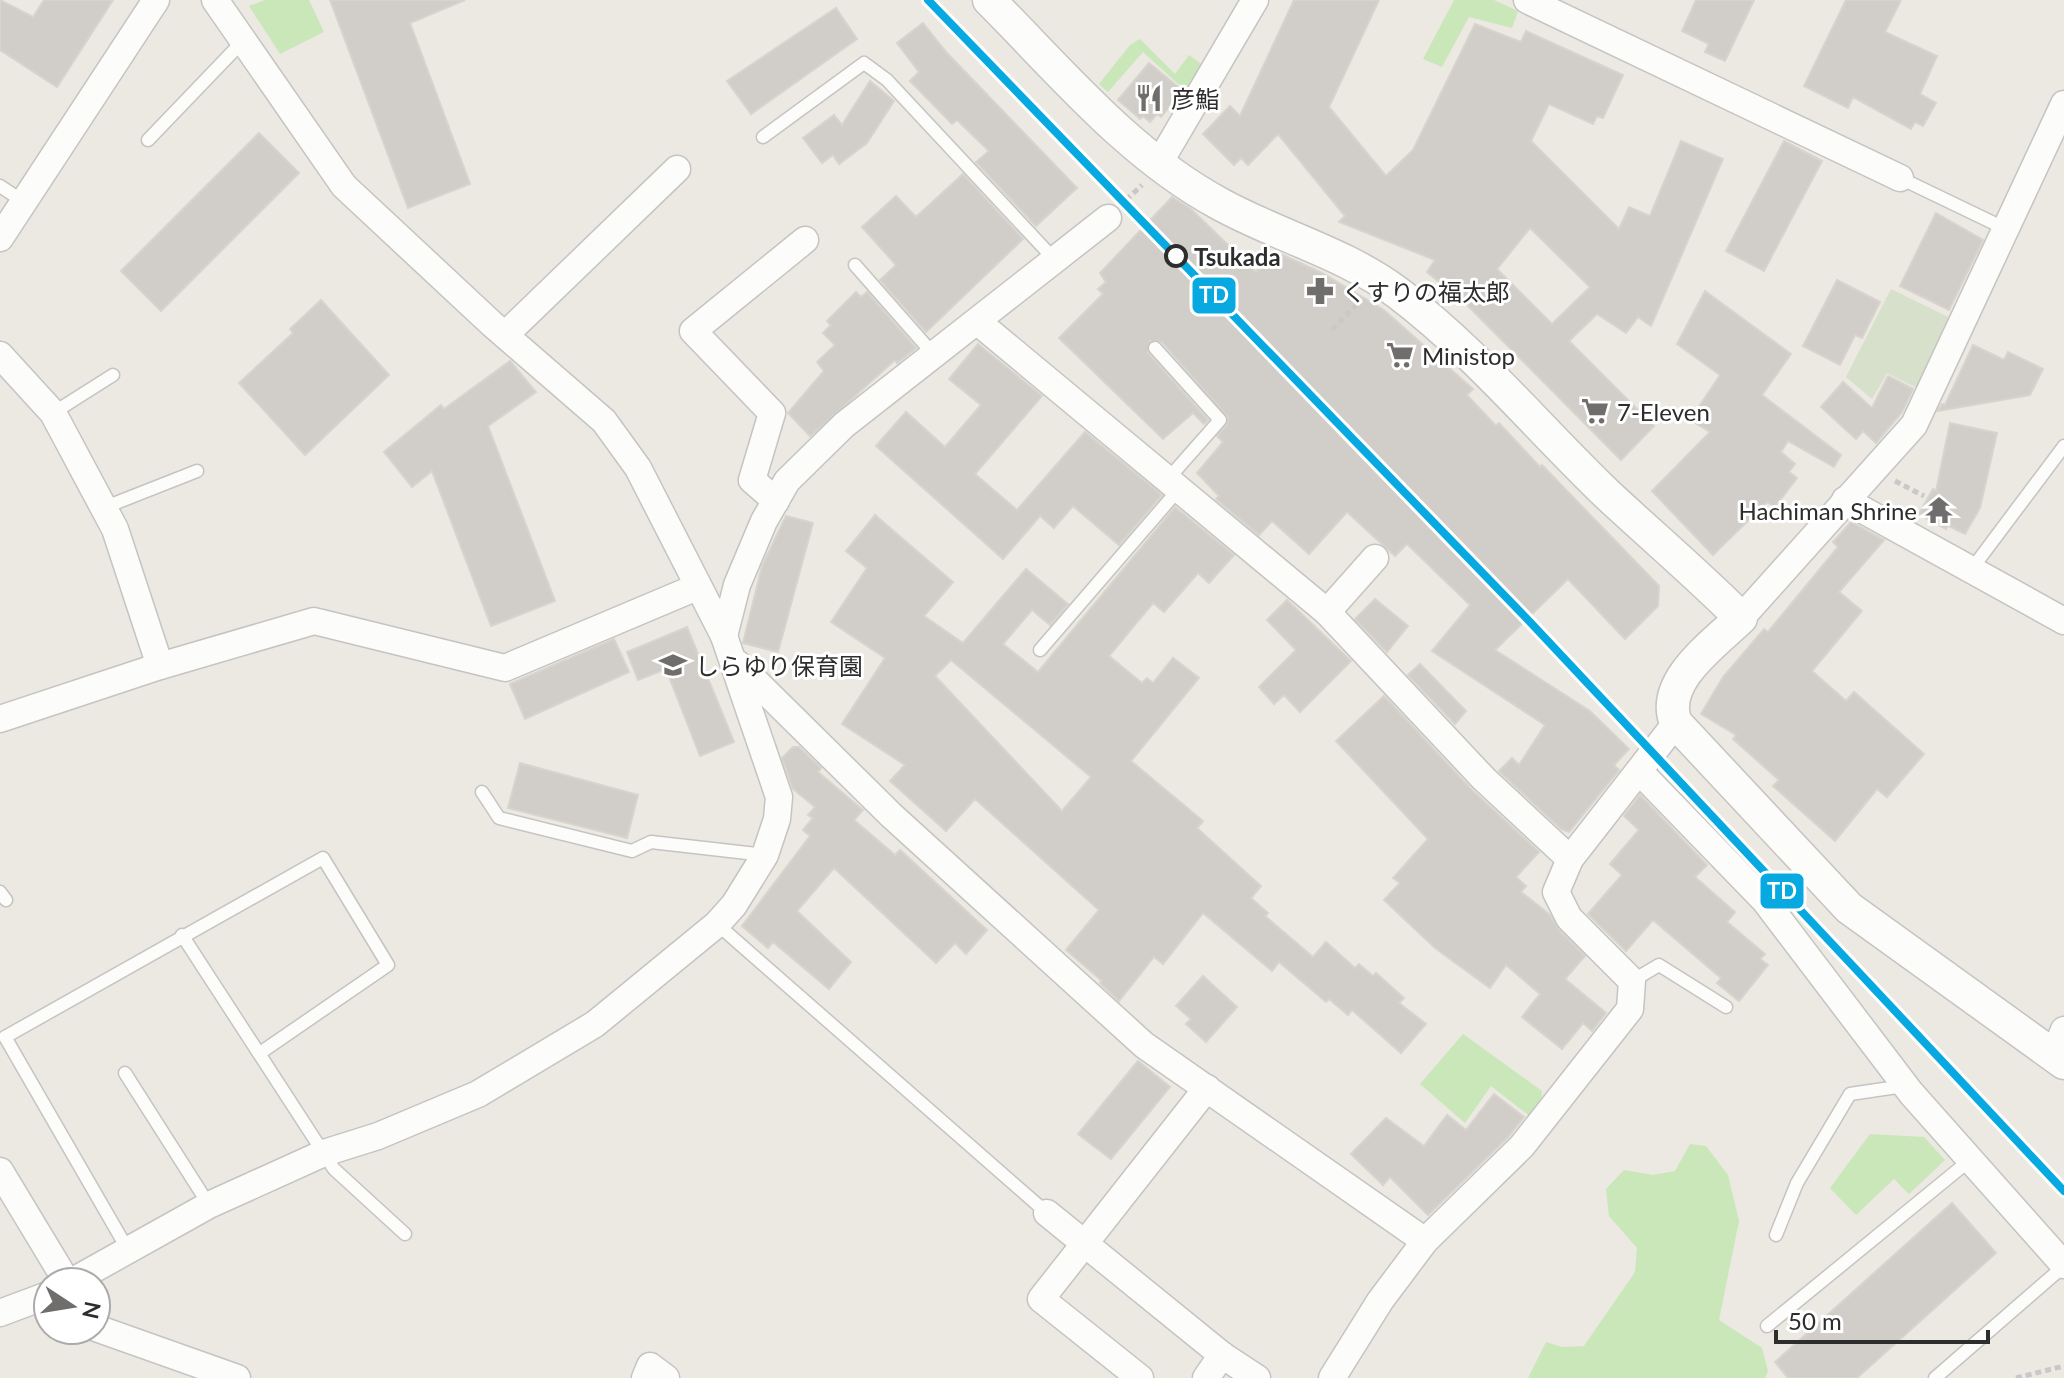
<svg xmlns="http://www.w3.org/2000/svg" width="2064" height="1378" font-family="Lato,'Noto Sans JP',sans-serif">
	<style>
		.green { fill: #cae7ba }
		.cemetery { fill: #d7e0ca }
		.building { fill: #d1cec9; stroke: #d7d4ce; stroke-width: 2; fill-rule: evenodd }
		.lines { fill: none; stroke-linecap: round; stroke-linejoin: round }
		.service-casing { stroke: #c5c4c3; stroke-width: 15 }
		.minor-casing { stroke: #c5c4c3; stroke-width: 29 }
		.tertiary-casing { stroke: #c5c4c3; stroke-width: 35 }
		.path { stroke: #c8c8c8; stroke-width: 5; stroke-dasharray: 6 4; stroke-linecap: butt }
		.service { stroke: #fcfcfb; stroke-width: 12 }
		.minor { stroke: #fcfcfb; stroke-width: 26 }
		.tertiary { stroke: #fcfcfb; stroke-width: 32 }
		.rail-1-casing { stroke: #fff; stroke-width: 14 }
		.rail-1 { stroke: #07a9e0; stroke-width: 8 }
		.stop-dot { fill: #fff; stroke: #2d2d2d; stroke-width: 4 }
		.labels { text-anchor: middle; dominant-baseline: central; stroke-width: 6; stroke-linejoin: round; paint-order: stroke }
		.poi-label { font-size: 24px; fill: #2d2d2d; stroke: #fff; text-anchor: start }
		.stop-label { font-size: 24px; font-weight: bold; fill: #2d2d2d; stroke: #fff; text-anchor: start }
		.line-badge { stroke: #fff; stroke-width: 3 }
		.badge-label { font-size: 22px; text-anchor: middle; font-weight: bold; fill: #fff }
	</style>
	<rect width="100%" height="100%" fill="#ece8e2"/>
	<g class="green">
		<path d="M265,0H309L324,32L280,54L249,6Z"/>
		<path d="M1454,0H1494L1518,11L1512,28L1469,17L1442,67L1423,59Z"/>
		<path d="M1140,39L1175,74L1189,55L1204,66L1188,93L1143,52L1108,92L1099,84L1130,45Z"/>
		<path d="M1463,1034L1542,1091L1541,1103L1531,1117L1491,1086L1465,1123L1420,1084Z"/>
		<path d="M1870,1134L1924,1137L1945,1160L1909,1194L1894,1179L1856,1215L1830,1188Z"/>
		<path d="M1690,1144L1706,1146L1728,1175L1739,1221L1719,1320L1762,1348L1768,1371L1765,1378H1528L1546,1342L1562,1347L1584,1346L1635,1272L1637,1248L1609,1216L1606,1189L1624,1170L1653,1175L1675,1171Z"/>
	</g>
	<path class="cemetery" d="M1891,289L1956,321L1921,390L1887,373L1872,399L1846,377Z"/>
	<g class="building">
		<path d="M0,0L33,17L44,0H113L57,87L0,50Z"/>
		<path d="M330,0H465L410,23L470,184L408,208Z"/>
		<path d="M1294,0H1379L1329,107L1386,176L1413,150L1475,24L1521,42L1526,31L1623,75L1603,118L1597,116L1593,124L1549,104L1531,141L1619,229L1629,207L1650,216L1681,141L1723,159L1651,326L1638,317L1626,333L1597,314L1569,341L1654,426L1621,460L1467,305L1427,272L1435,260L1339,222L1345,216L1278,134L1248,165L1241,158L1234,165L1203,134L1230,106L1240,116ZM1530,228L1590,287L1552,324L1497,269Z"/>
		<path d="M1696,0H1754L1725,61L1705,52L1709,44L1682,31Z"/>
		<path d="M1846,0H1901L1885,32L1937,56L1920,94L1936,103L1923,126L1915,122L1911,129L1853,97L1848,108L1804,86Z"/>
		<path d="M836,8L857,39L751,114L727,81Z"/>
		<path d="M923,23L947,53L1077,188L1036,226L976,162L989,151L957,120L952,124L910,81L919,72L897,43Z"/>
		<path d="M1149,63L1183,91L1161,117L1157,114L1150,122L1143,116L1140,119L1118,100Z"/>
		<path d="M870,81L894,101L867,143L839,164L833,155L822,163L803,138L834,115L842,125Z"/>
		<path d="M259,133L299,173L161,311L121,271Z"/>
		<path d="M1784,141L1822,161L1764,271L1726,251Z"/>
		<path d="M963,174L1023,239L926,332L880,280L896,265L862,227L896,196L916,217Z"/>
		<path d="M1172,197L1191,209L1256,272L1274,251L1322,273L1384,310L1473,389L1467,395L1496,426L1499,423L1540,467L1542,465L1659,586L1658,606L1625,639L1568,579L1495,650L1590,711L1629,749L1614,765L1619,770L1569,832L1561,829L1499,771L1512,758L1519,765L1545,725L1432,651L1470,605L1407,544L1395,556L1347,512L1309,554L1272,521L1259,535L1216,499L1219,496L1197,473L1223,442L1217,436L1227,425L1228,417L1162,342L1150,341L1148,353L1208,420L1204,424L1193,413L1163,439L1059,338L1103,294L1098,289L1106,282L1100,273Z"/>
		<path d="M1936,213L1983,240L1949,310L1900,286Z"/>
		<path d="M1837,280L1880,302L1862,338L1855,335L1840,365L1803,346Z"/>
		<path d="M1705,291L1791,354L1762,395L1841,455L1834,467L1788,441L1781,452L1795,464L1789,472L1797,478L1775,507L1767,502L1713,555L1652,491L1710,432L1690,420L1720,375L1677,344Z"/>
		<path d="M856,292L861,297L867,292L916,348L897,363L895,360L810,436L788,413L824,371L817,362L835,345L823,333L831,325L827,321Z"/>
		<path d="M321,300L389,375L305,455L239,383L293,333L290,329Z"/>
		<path d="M978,344L1042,396L975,474L1017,510L1085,432L1162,495L1119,545L1073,506L1054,528L1040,516L1003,559L876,446L906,412L945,447L981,405L949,379Z"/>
		<path d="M1973,345L2004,360L2008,352L2043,369L2030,395L1938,411L1942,404L1945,405Z"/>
		<path d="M510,361L536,392L488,426L555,601L491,626L432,471L412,487L384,452L441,405L444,409Z"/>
		<path d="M1888,376L1913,389L1902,412L1876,443L1863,431L1856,439L1821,407L1843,382L1872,408Z"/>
		<path d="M1950,423L1997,433L1980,508L1965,534L1947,525L1946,529L1919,514L1933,489L1936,491Z"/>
		<path d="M1175,507L1234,555L1209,583L1198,573L1164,612L1153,603L1109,656L1142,683L1147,678L1153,683L1173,658L1199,678L1131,761L1203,821L1197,828L1261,886L1251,898L1268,913L1265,916L1313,957L1326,942L1355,968L1359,964L1373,976L1376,973L1404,998L1399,1003L1426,1024L1401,1053L1352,1010L1348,1015L1329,999L1326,1002L1279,962L1272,971L1203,913L1163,964L1154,957L1119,1001L1100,983L1102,981L1066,950L1099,910L975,799L946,831L890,781L905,765L842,724L885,658L831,622L867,568L846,551L875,515L953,582L924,616L963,643L1026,569L1068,604L1050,625L1032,610L1003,644L1038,672ZM951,660L1091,777L1062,811L935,676Z"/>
		<path d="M786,516L813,523L778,652L743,643L762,566Z"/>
		<path d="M1851,522L1884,540L1839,592L1862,611L1812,671L1846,701L1854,692L1924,754L1887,797L1877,789L1835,841L1773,786L1779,780L1733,739L1736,735L1701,714L1723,677L1764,629L1768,632L1838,547L1833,542Z"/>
		<path d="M1375,599L1408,626L1387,652L1355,619Z"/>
		<path d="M1287,600L1351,661L1300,712L1284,695L1274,704L1259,687L1296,650L1267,620Z"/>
		<path d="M687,627L734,742L700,756L666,669L638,680L627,652Z"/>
		<path d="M614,639L629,672L525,719L510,684Z"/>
		<path d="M1420,664L1466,711L1455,724L1408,675Z"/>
		<path d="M1384,696L1472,790L1539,852L1516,877L1526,886L1521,892L1550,915L1558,929L1585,956L1565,979L1606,1013L1592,1031L1583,1023L1562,1049L1522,1017L1540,994L1506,965L1490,988L1435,948L1384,900L1400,883L1393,878L1428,839L1336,741Z"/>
		<path d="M793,747H799L821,768L818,772L863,810L854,820L895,855L900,850L987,930L966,954L955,943L936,963L834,868L797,911L851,962L829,989L773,942L768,948L742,926L810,836L803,830L813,818L808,815L815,807L793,789L782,758Z"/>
		<path d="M520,763L638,795L627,838L508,808Z"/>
		<path d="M1640,795L1707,865L1695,877L1735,912L1727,922L1765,954L1760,959L1768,965L1739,1001L1717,983L1721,978L1653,920L1626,951L1588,914L1622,875L1610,864L1639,830L1624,816Z"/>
		<path d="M1203,976L1237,1007L1206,1042L1186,1024L1191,1019L1176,1006Z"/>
		<path d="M1138,1061L1170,1087L1111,1159L1078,1134Z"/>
		<path d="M1494,1094L1524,1117L1508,1137L1428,1215L1390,1177L1383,1185L1351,1154L1386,1118L1424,1146L1447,1115L1466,1130Z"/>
		<path d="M1952,1203L1996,1253L1857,1378H1788L1775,1362Z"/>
	</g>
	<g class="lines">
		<g class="service-casing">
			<g id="service">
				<path d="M763,137L864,63L887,80L1055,260"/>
				<path d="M148,140L243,41"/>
				<path d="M1900,178L2006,229"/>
				<path d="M0,186L24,202"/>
				<path d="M855,265L935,356"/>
				<path d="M1155,348L1220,420L1168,479"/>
				<path d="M53,413L113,375"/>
				<path d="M103,508L197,471"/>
				<path d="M1971,570L2064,446"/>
				<path d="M1040,650L1179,489"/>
				<path d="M482,792L499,818L632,851L651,842L765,855"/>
				<path d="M0,892L6,900"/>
				<path d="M717,924L1047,1213"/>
				<path d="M182,935L334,1169L405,1234"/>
				<path d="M1632,981L1659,965L1726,1007"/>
				<path d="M125,1073L209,1205"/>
				<path d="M1776,1235L1797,1183L1850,1094L1904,1086"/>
				<path d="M128,1250L5,1037L323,858L388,965L260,1053"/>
				<path d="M1767,1326L1970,1160"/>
				<path d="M1935,1378L2064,1266"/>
			</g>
		</g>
		<g class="minor-casing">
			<g id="minor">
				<path d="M1527,0L1900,178"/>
				<path d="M1158,165L1255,0"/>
				<path d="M0,238L156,0"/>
				<path d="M979,323L1327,612L1484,779L1570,859"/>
				<path d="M505,335L677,169"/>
				<path d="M0,355L53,413L115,529L160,666"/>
				<path d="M1845,500L2064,621"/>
				<path d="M776,501L752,480L772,413L693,331L805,240"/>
				<path d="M1327,612L1375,558"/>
				<path d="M1741,618L1914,425L2064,104"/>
				<path d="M724,636L737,585L764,521L787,481L844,425L1108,218"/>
				<path d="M738,664L891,815L1144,1045L1425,1241"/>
				<path d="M0,719L160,666L314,621L505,668L697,587"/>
				<path d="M1639,771L1765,901L1911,1093L2064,1265"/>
				<path d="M2053,1057L2064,1030"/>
				<path d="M0,1171L67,1282"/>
				<path d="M1047,1213L1222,1355L1257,1378"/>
				<path d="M71,1282L209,1205L324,1153L378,1136L478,1094L595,1024L717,924L734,905L765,855L777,819L779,797L724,636L638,468L604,421L492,324L344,186L215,0"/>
				<path d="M0,1313L48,1295"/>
				<path d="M96,1328L237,1378"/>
				<path d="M645,1378L650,1366L666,1378"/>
				<path d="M1140,1378L1041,1299L1207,1088"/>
				<path d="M1206,1378L1222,1355"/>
				<path d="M1332,1378L1380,1301L1425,1241L1522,1146L1630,1009L1632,981L1569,918L1556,892L1570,859L1676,723"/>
			</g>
		</g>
		<g class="tertiary-casing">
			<path id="tertiary" d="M989,0C1061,72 1129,155 1220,204C1278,236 1345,253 1398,293C1476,352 1538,428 1608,495C1652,536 1698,575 1741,618C1714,644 1659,682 1676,723L1849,908L2064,1063"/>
		</g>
		<g class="path">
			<path d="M1126,200L1142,185"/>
			<path d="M1332,330L1359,302"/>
			<path d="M1895,481L1924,496"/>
			<path d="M2016,1378L2064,1366"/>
		</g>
		<use href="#service" class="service"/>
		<use href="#minor" class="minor"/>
		<use href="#tertiary" class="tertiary"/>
		<g class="rail-1-casing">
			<path id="rail-1" d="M928,0L1530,622L2064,1191"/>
		</g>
		<use href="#rail-1" class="rail-1"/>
	</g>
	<defs>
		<g id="restaurant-bare" transform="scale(2.16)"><path d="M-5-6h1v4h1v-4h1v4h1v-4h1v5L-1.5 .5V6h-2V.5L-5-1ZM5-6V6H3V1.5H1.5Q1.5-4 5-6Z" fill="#706e6c" stroke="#fff" stroke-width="2.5" paint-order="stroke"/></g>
		<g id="pharmacy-bare" transform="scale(2.16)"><path d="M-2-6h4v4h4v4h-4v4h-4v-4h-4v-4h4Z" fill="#706e6c" stroke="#fff" stroke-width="2.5" paint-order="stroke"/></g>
		<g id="supermarket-bare" transform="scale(2.16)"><path d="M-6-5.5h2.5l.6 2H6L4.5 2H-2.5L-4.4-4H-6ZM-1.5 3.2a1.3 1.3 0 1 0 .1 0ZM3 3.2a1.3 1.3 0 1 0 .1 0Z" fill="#706e6c" stroke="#fff" stroke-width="2.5" paint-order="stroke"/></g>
		<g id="temple-bare" transform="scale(2.16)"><path d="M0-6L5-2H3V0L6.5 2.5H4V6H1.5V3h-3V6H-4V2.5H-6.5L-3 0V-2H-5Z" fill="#706e6c" stroke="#fff" stroke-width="2.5" paint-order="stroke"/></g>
		<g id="school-bare" transform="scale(2.16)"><path d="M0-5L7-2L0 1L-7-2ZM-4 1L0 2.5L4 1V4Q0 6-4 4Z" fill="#706e6c" stroke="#fff" stroke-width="2.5" paint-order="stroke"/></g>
	</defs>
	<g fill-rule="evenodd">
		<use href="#restaurant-bare" x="1149" y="98"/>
		<use href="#pharmacy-bare" x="1320" y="291"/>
		<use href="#supermarket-bare" x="1400" y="355"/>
		<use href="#supermarket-bare" x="1595" y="411"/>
		<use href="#temple-bare" x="1939" y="510"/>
		<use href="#school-bare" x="673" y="665"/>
	</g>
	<circle class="stop-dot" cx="1176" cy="256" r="10"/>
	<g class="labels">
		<g class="poi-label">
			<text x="1171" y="98">彦鮨</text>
			<text x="1342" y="291">くすりの福太郎</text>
			<text x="1422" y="355">Ministop</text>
			<text x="1617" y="411">7-Eleven</text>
			<text x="1917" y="510" text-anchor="end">Hachiman Shrine</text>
			<text x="695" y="665">しらゆり保育園</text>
		</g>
		<g class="stop-label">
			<text x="1194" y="256">Tsukada</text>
		</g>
	</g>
	<g class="line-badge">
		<rect x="1191" y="276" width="46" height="39" rx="8" fill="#07a9e0"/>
		<rect x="1759" y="872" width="46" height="38" rx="8" fill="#07a9e0"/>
	</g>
	<g class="badge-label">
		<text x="1214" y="303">TD</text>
		<text x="1782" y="899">TD</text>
	</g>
	<g transform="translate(72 1306) rotate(102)"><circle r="38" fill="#ffffff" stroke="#ababab" stroke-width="2"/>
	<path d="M0-6L14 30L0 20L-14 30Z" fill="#706e6c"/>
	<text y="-12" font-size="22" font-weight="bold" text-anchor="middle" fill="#2d2d2d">N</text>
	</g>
	<path d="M1776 1330v12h212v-12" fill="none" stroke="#2d2d2d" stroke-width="4"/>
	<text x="1788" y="1330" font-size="24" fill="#2d2d2d" stroke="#ffffff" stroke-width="6" paint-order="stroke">50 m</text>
</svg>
